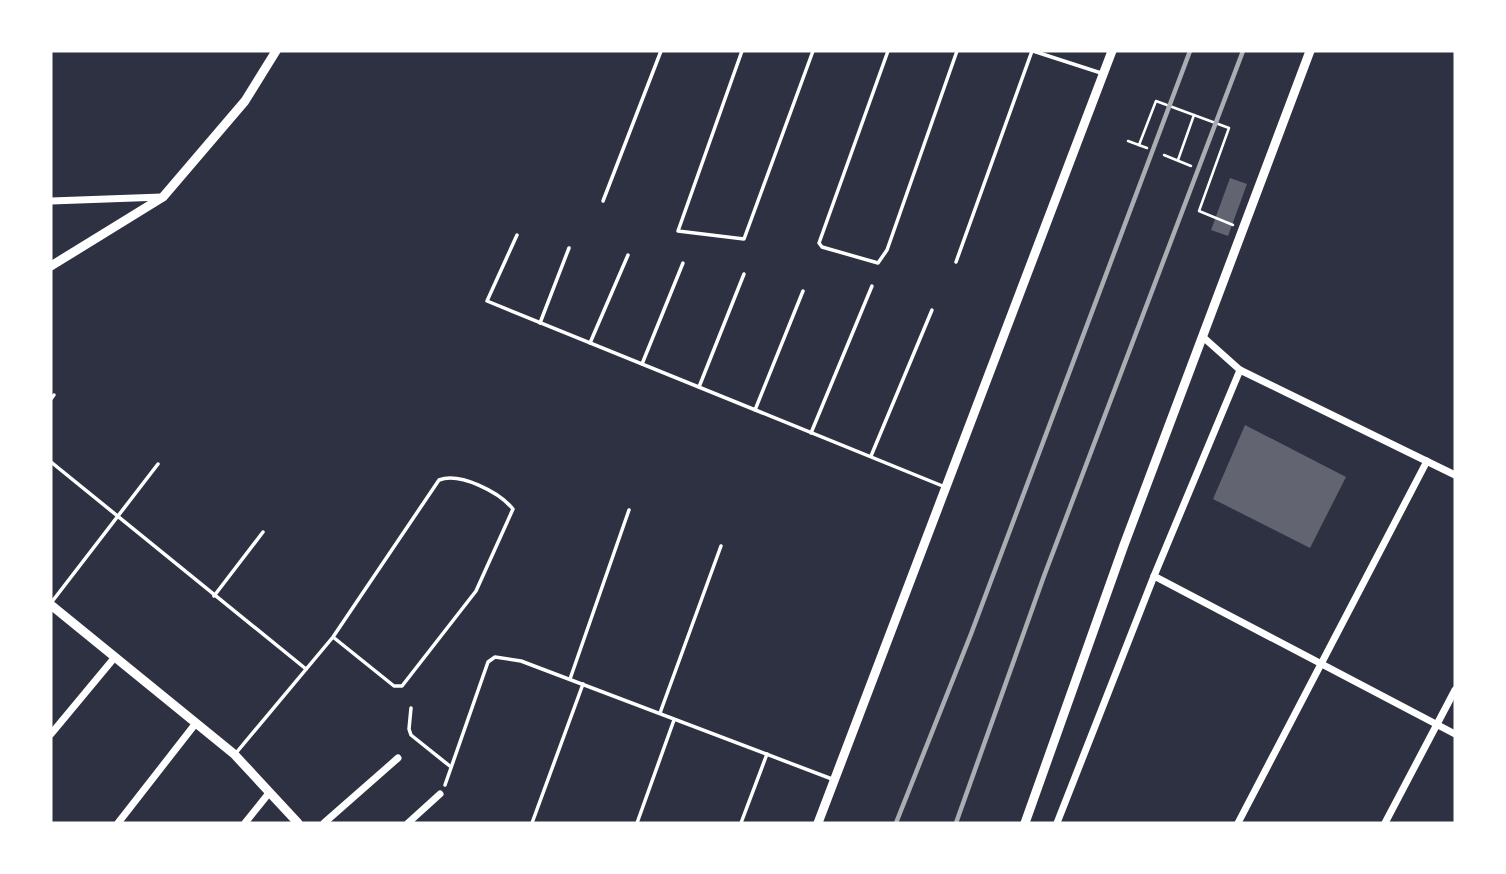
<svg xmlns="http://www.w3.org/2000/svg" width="1506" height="874" font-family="'Archivo Narrow',sans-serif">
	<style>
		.building { fill: #626471 }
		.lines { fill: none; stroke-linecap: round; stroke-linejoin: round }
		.path { stroke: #fff; stroke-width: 2.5 }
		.service { stroke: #fff; stroke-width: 3.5 }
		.minor { stroke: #fff; stroke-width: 7 }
		.tertiary { stroke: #fff; stroke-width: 9 }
		.rail { stroke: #abadb3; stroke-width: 4.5 }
	</style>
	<rect width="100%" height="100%" fill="#2d3142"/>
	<g class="building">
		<path d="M1230,178L1247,184L1228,236L1211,230Z"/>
		<path d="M1245,425L1346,477L1310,548L1213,499Z"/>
	</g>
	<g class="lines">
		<g class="path">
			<path d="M1128,141L1147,148"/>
			<path d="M1139,145L1156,101L1229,128L1199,211L1233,225"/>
			<path d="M1164,155L1191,166"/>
			<path d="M1178,160L1194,115"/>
		</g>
		<g class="service">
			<path d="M742,51L678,231L744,239L813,51"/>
			<path d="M888,51L819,243L822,247L878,263L887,250L957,51"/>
			<path d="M1033,51L1101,73"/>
			<path d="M603,201L661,51"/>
			<path d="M517,235L487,301L945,487"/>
			<path d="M956,262L1032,51"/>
			<path d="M540,323L569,248"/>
			<path d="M590,343L628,255"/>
			<path d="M642,364L683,263"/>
			<path d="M699,387L744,274"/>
			<path d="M51,399L54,395"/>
			<path d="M755,410L803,291"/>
			<path d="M811,433L872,286"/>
			<path d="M871,456L932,310"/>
			<path d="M51,462L306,669"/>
			<path d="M214,596L263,532"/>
			<path d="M51,603L158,464"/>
			<path d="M570,679L629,510"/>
			<path d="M411,708L409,729L411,735L451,767"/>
			<path d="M660,713L721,546"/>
			<path d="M236,753L333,637L439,480C460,472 499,492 513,509L476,591L402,686H394L333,637"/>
			<path d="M445,785L488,662L495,657L521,661L832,779"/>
			<path d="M532,823L583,684"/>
			<path d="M637,823L674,720"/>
			<path d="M741,823L767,754"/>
		</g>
		<g class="minor">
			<path d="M51,201L162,197"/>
			<path d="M1203,337L1240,370L1455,475"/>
			<path d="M1154,576L1455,734"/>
			<path d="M51,734L115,657"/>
			<path d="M118,823L196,723"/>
			<path d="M245,823L269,793"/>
			<path d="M324,823L398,758"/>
			<path d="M408,823L440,794"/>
			<path d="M1057,823L1154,576L1240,370"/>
			<path d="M1238,823L1427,461"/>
			<path d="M1385,823L1455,690"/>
		</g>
		<g class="tertiary">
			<path d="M51,266L163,197L245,101L276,51"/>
			<path d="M51,605L234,754L298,823"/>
			<path d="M818,823L1112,51"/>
			<path d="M1025,823L1124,545L1310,51"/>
		</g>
		<g class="rail">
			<path d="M896,823L971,634L1190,51"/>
			<path d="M956,823L1044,576L1243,51"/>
		</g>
	</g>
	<rect width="1506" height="874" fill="none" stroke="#ffffff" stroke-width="105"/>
</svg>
